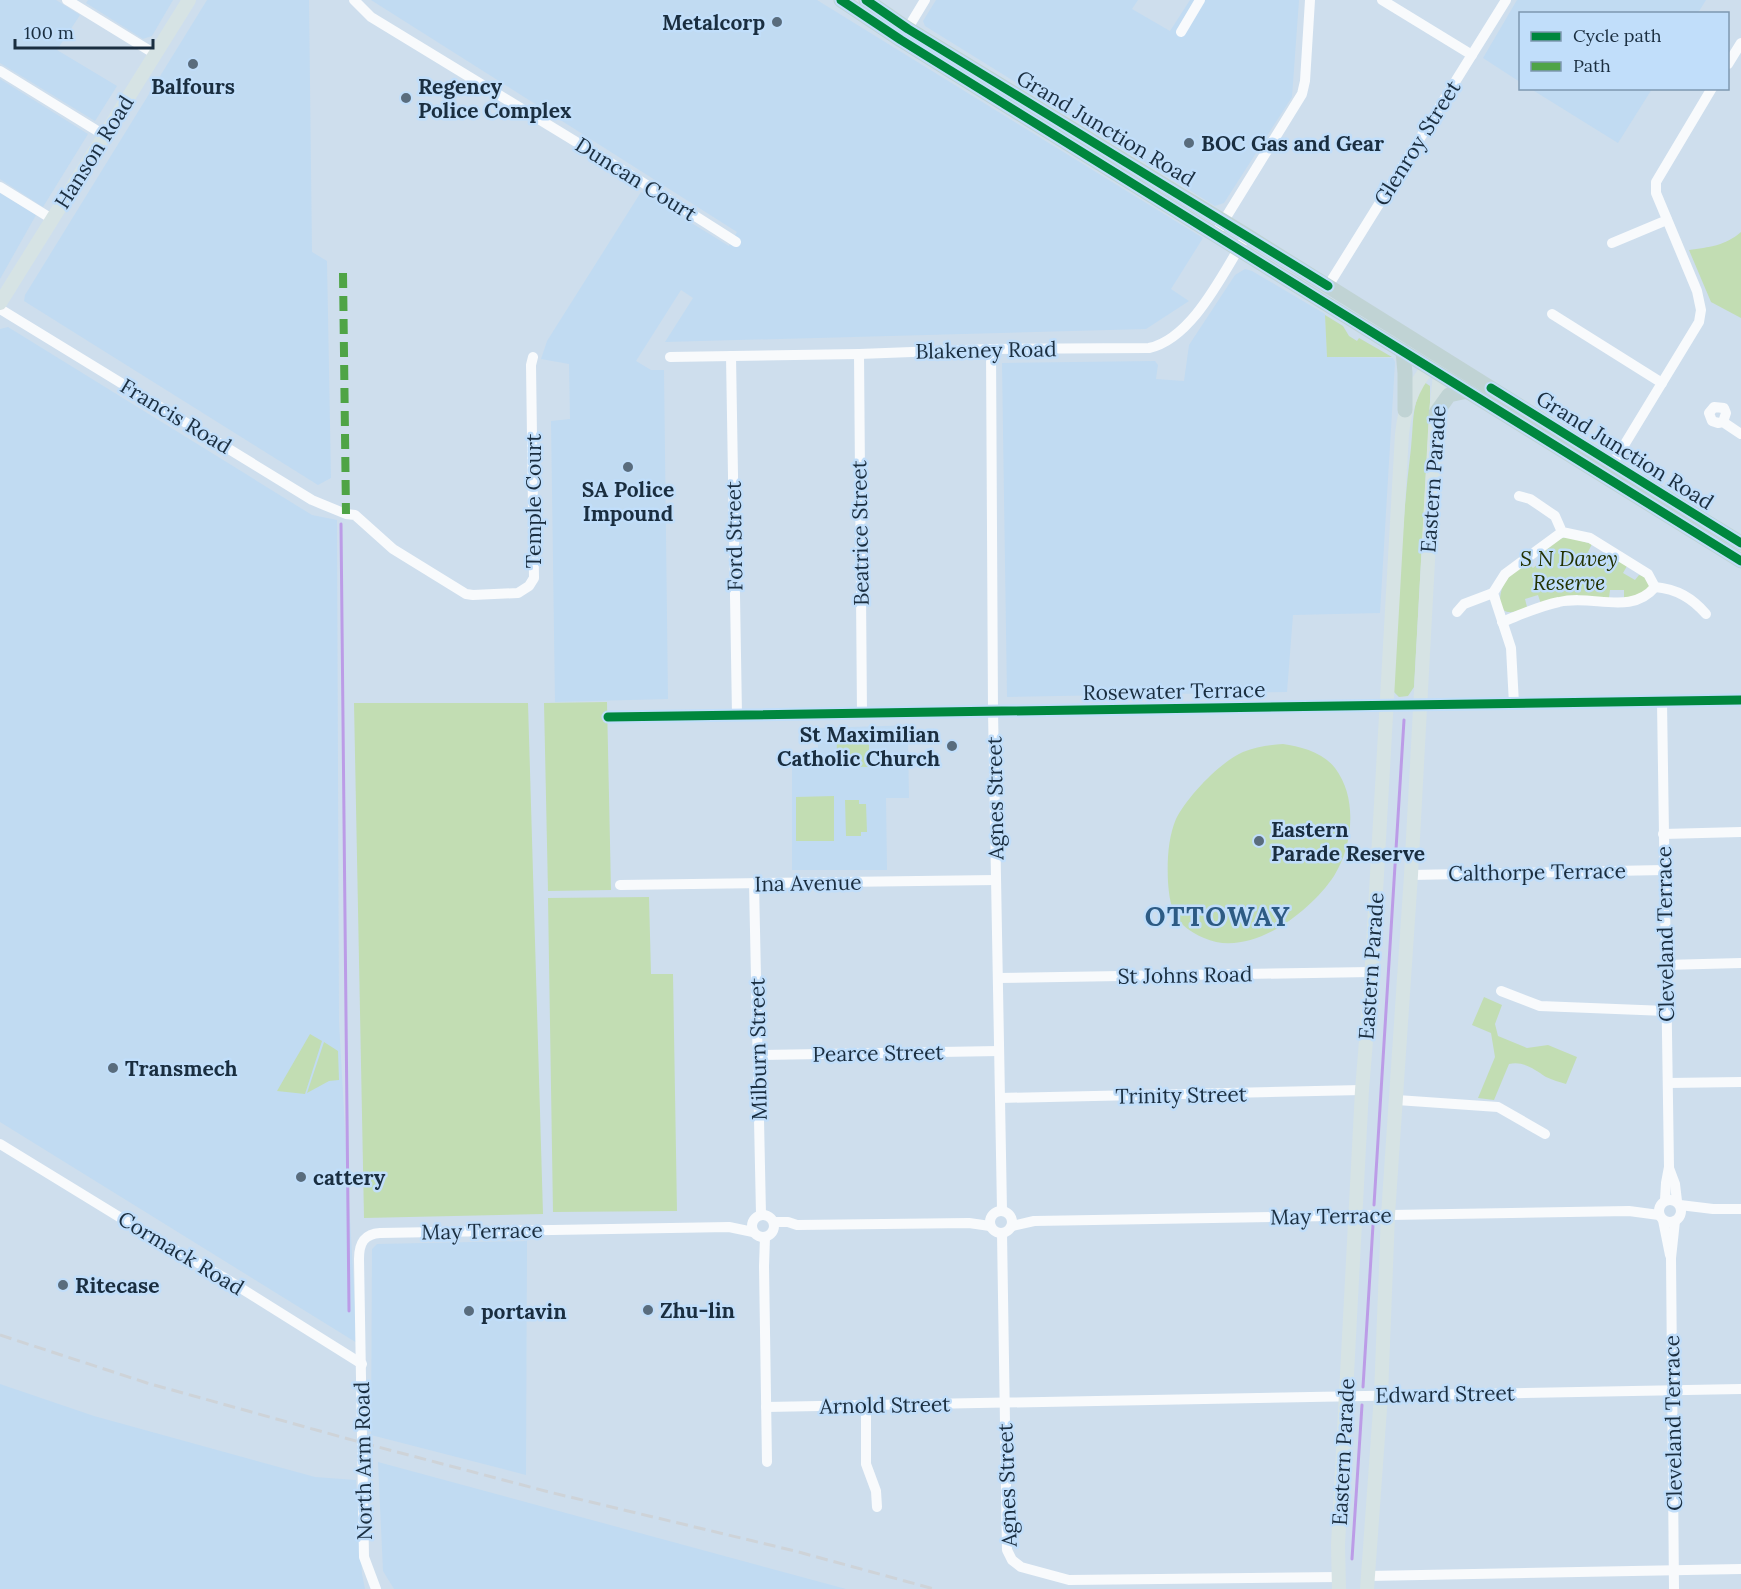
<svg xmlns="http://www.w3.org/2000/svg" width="1741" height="1589" font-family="Lora,serif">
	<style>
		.built { fill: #c1dbf2 }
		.green { fill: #c2ddb3 }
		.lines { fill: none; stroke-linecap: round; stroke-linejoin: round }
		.stream { stroke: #bc9ce7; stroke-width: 3 }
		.minor { stroke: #f8fafc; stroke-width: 10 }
		.major { stroke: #d6e3e4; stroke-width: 14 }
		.highway { stroke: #c0d3d4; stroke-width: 15 }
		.rail { stroke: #ced3d8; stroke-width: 3; stroke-dasharray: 12 6; stroke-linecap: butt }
		.quiet { stroke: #4fa446; stroke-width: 8; stroke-dasharray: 15 8; stroke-linecap: butt }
		.cycleway-casing { stroke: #c1defa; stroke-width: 13 }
		.cycleway { stroke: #00873e; stroke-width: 9 }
		.poi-dot { fill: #596c7d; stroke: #c1defa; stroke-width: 2 }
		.labels { text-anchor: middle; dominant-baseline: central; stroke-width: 5; stroke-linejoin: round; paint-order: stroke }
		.poi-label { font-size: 21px; font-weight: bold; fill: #1a2e40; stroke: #c1defa; text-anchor: start }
		.street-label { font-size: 21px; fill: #1a2e40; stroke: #c1defa }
		.park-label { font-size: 21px; font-style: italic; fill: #223202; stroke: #c1defa }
		.district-label { font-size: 27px; font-weight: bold; letter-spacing: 1.5px; fill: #2d5b84; stroke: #c1defa }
	</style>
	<rect width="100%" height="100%" fill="#cedeed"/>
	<g class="built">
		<path d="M0,0H56L80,15L57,50L117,86L95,121L0,63Z"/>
		<path d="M88,0H173L152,36L143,39L86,3Z"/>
		<path d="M207,0H309L312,252L327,261L331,478L318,485L24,301L25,295Z"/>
		<path d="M371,0H817L1203,238L1171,289L1189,301L1146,329L665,342L693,298L681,290L636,361L651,370H664L668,699L555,702L551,421L570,419L569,364L541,359L547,341L641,192L729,246L737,232Z"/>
		<path d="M936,0H1138L1132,9L1170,31L1190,0H1299L1292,97L1224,203L1215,206L925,26L923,21Z"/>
		<path d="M1517,0H1706L1698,13L1520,14V82L1483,58Z"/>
		<path d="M0,79L88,134L43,207L0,179Z"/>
		<path d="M1531,89H1652L1618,143Z"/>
		<path d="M0,193L36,215L0,279Z"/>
		<path d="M1245,269L1252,271L1325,314L1327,357L1393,358L1395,362L1380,613L1293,615L1287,692L1007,697L1002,363L1155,361L1158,365L1156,379L1184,381L1189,345L1235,275Z"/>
		<path d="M8,327L312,515L337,520L339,1022L357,1343L0,1122V329Z"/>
		<path d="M915,725L908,740L909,798H886L887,870H792V767L818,765V728Z"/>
		<path d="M527,1241L526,1475L371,1435L372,1249L377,1244Z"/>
		<path d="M0,1384L94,1416L315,1477L356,1480L362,1574L365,1589H0Z"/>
		<path d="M378,1462L846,1589H394L383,1571Z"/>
	</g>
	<g class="green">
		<path d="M1741,232V318L1711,302L1689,250C1709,247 1725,246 1741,232Z"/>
		<path d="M1325,315L1343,326L1349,336L1357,341L1359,338L1392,357H1327Z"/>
		<path d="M1424,382L1430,386V402L1414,687L1408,696L1399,697L1393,691C1398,610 1401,529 1411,448C1414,421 1411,408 1424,382Z"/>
		<path d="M1567,537L1592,544L1588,552L1600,559L1605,552L1627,566L1623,573L1635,580L1639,575L1646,577L1650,586L1648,591L1624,599V590H1610L1609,598L1541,604L1538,595L1525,599L1527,607C1522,609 1514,613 1508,612C1496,610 1500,590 1505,582C1510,574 1520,568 1527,562L1533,568L1544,559L1539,553L1555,540Z"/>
		<path d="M607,702L611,890L548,891L544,703Z"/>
		<path d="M354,703H528L543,1214L364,1218Z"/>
		<path d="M837,741L869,742V767L836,766Z"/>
		<path d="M1283,744C1300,746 1324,753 1335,768C1358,798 1353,846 1334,876C1310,912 1250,959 1204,938C1176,926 1170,911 1168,882C1167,861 1168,838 1176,819C1187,797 1220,762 1243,752C1256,747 1269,745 1283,744Z"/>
		<path d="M834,796V841H796V797Z"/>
		<path d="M845,800H859V804H866L867,832H861V836H846Z"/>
		<path d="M649,897L651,974H673L677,1211L553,1212L548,898Z"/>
		<path d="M1484,997L1502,1005L1495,1024L1498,1036L1527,1048L1548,1045L1577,1057L1566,1084C1560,1082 1552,1080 1546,1077C1534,1069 1524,1061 1509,1064L1494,1100L1478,1098L1495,1057L1491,1033L1472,1025Z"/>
		<path d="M310,1034L322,1041L305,1094L277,1091Z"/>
		<path d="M324,1042L338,1051L339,1080L329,1081L307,1093Z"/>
	</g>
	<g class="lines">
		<g class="stream">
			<path d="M341,524L349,1311"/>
			<path d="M1374,1205L1404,720"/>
			<path d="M1363,1387L1373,1225"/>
			<path d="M1352,1559L1362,1405"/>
		</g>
		<g class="minor">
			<path d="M67,0L155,54"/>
			<path d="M354,0L371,17L637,179L736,242"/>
			<path d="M1382,0L1472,55"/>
			<path d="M1181,32L1200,0"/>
			<path d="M905,33L925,0"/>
			<path d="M1728,64L1741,43"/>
			<path d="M0,71L104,135"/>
			<path d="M0,187L52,219"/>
			<path d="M1215,235L1302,94L1305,81L1310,0"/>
			<path d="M1612,243L1667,220"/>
			<path d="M1328,286L1506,0"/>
			<path d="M0,309L312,500L346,514L355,515L393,549L466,594L473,595L518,593L529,586L534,578L531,365L533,357"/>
			<path d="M1552,314L1662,383"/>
			<path d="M991,349L993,711L1002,1210"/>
			<path d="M859,354L862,713"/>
			<path d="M731,356L737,715"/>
			<path d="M670,357L859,354L991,349L1149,348C1191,339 1221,277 1242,243"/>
			<path d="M1723,422L1726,413L1724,408L1714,407L1709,413L1712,421L1718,423L1723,422L1741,434"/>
			<path d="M1609,470L1699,322L1701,310L1697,291L1656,193V182L1712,88"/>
			<path d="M1519,496L1530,499L1555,516L1562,532L1590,538L1648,574L1655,587"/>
			<path d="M1655,587C1677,589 1692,598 1706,614"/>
			<path d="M1457,612L1464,604L1493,593"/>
			<path d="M1502,622C1520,615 1539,606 1559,602C1593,594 1631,616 1655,587"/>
			<path d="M1662,702L1669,1167L1666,1183L1665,1200"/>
			<path d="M1514,704L1511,648L1493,593L1505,574L1562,532"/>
			<path d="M608,717L1741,700"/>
			<path d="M1663,834L1741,832"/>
			<path d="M1411,875L1664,870"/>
			<path d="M754,883L761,1214"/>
			<path d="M620,885L996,880"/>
			<path d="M1665,965L1741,963"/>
			<path d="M998,978L1371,972"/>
			<path d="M1501,991L1540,1006L1666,1011"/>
			<path d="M758,1055L999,1051"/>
			<path d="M1668,1083L1741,1082"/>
			<path d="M1000,1098L1362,1090"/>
			<path d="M1397,1100L1498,1107L1545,1134"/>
			<path d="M0,1144L152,1237L223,1277L362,1364"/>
			<path d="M1669,1168L1675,1184L1677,1201"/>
			<circle cx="1670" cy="1211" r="11"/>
			<path d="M1680,1205L1713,1209H1741"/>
			<circle cx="1001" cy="1222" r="11"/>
			<circle cx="763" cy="1226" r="11"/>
			<path d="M1663,1220L1670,1255"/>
			<path d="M774,1222H788L797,1225L969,1223L990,1226"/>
			<path d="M1012,1226L1034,1221L1629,1211L1659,1215"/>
			<path d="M1002,1233L1007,1550L1012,1560L1021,1567L1069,1580L1338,1577"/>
			<path d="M765,1237L764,1266L767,1462"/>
			<path d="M866,1405V1464L876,1491L877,1507"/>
			<path d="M766,1407L1741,1389"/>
			<path d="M1368,1576L1741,1569"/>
			<path d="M376,1589L364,1557L359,1259C359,1243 364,1234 380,1233L729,1227L753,1232"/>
			<path d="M1674,1589L1671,1258L1675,1221"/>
		</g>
		<g class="major">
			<path d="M0,303L189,0"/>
			<path d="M1339,1589L1338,1545L1362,1090L1371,980L1402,434C1405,406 1414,379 1436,361"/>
			<path d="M1367,1589L1381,1395L1388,1215L1411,875L1436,413L1440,374"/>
		</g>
		<g class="highway">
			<path d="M841,0L901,40L1741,561"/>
			<path d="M866,0L908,29L1246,235L1612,464L1741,543"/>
			<path d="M1403,351L1405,373V410"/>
			<path d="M1436,413L1449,395L1467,391"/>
		</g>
		<path class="rail" d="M0,1335L147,1383L363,1443L549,1492L795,1551L934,1589"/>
		<path class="quiet" d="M343,273L346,514"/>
		<g class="cycleway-casing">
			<g id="cycleway">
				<path d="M841,0L901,40L1741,561"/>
				<path d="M866,0L908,29L1328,286"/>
				<path d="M1491,388L1741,543"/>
				<path d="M608,717L1741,700"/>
			</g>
		</g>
		<use href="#cycleway" class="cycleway"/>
	</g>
	<g class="poi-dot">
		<circle cx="777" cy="22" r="6"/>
		<circle cx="193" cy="64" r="6"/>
		<circle cx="406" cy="98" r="6"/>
		<circle cx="1189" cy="143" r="6"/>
		<circle cx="628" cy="467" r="6"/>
		<circle cx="952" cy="746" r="6"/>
		<circle cx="1259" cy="841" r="6"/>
		<circle cx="113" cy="1068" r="6"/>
		<circle cx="301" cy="1177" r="6"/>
		<circle cx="63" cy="1285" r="6"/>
		<circle cx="648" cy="1310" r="6"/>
		<circle cx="469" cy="1311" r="6"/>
	</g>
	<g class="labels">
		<g class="poi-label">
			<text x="765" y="22" text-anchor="end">Metalcorp</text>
			<text x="193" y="86" text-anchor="middle">Balfours</text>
			<text x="418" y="86">Regency<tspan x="418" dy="24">Police Complex</tspan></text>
			<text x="1201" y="143">BOC Gas and Gear</text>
			<text x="628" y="489" text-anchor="middle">SA Police<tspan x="628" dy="24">Impound</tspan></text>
			<text x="940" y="734" text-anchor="end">St Maximilian<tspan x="940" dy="24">Catholic Church</tspan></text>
			<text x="1271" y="829">Eastern<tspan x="1271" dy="24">Parade Reserve</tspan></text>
			<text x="125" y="1068">Transmech</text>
			<text x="313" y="1177">cattery</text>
			<text x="75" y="1285">Ritecase</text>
			<text x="660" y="1310">Zhu-lin</text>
			<text x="481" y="1311">portavin</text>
		</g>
		<g class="street-label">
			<text transform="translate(1106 128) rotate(31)">Grand Junction Road</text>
			<text transform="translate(1417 143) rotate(-58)">Glenroy Street</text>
			<text transform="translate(94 152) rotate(-58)">Hanson Road</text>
			<text transform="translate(636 179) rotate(32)">Duncan Court</text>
			<text transform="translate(986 350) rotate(-1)">Blakeney Road</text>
			<text transform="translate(176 416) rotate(31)">Francis Road</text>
			<text transform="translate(1625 450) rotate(32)">Grand Junction Road</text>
			<text transform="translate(1433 479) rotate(-86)">Eastern Parade</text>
			<text transform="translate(533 501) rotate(-90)">Temple Court</text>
			<text transform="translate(860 533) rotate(-91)">Beatrice Street</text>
			<text transform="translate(734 536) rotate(-91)">Ford Street</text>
			<text transform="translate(1174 691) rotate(-1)">Rosewater Terrace</text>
			<text transform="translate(995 798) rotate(-91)">Agnes Street</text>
			<text transform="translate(1537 872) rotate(-1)">Calthorpe Terrace</text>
			<text transform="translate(808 883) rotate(-1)">Ina Avenue</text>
			<text transform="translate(1665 934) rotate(-91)">Cleveland Terrace</text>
			<text transform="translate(1371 966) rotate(-86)">Eastern Parade</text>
			<text transform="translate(1185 975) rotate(-1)">St Johns Road</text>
			<text transform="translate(758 1049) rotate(-91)">Milburn Street</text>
			<text transform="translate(878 1053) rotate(-1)">Pearce Street</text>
			<text transform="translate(1181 1095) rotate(-1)">Trinity Street</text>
			<text transform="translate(1331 1216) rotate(-1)">May Terrace</text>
			<text transform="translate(482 1231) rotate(-1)">May Terrace</text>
			<text transform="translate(181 1253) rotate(31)">Cormack Road</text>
			<text transform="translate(1445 1394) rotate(-1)">Edward Street</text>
			<text transform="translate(885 1405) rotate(-1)">Arnold Street</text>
			<text transform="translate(1673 1423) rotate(-91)">Cleveland Terrace</text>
			<text transform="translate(1343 1452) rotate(-87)">Eastern Parade</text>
			<text transform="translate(363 1461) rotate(-91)">North Arm Road</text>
			<text transform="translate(1007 1485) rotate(-92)">Agnes Street</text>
		</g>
		<g class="park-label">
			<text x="1569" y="558">S N Davey<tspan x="1569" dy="24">Reserve</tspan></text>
		</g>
		<g class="district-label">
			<text x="1218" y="916">OTTOWAY</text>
		</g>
	</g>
	<rect x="1519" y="12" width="210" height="78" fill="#c1defa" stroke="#7e98b0" stroke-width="1.5"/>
	<rect x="1531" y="32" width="30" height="9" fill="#00873e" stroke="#7e98b0" stroke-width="1.5"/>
	<text x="1573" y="42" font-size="18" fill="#1a2e40">Cycle path</text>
	<rect x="1531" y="62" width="30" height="9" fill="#4fa446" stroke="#7e98b0" stroke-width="1.5"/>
	<text x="1573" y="72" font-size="18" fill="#1a2e40">Path</text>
	<path d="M15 39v9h138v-9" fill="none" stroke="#1a2e40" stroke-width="3"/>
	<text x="24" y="39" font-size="18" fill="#1a2e40" stroke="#c1defa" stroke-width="4.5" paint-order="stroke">100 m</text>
</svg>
